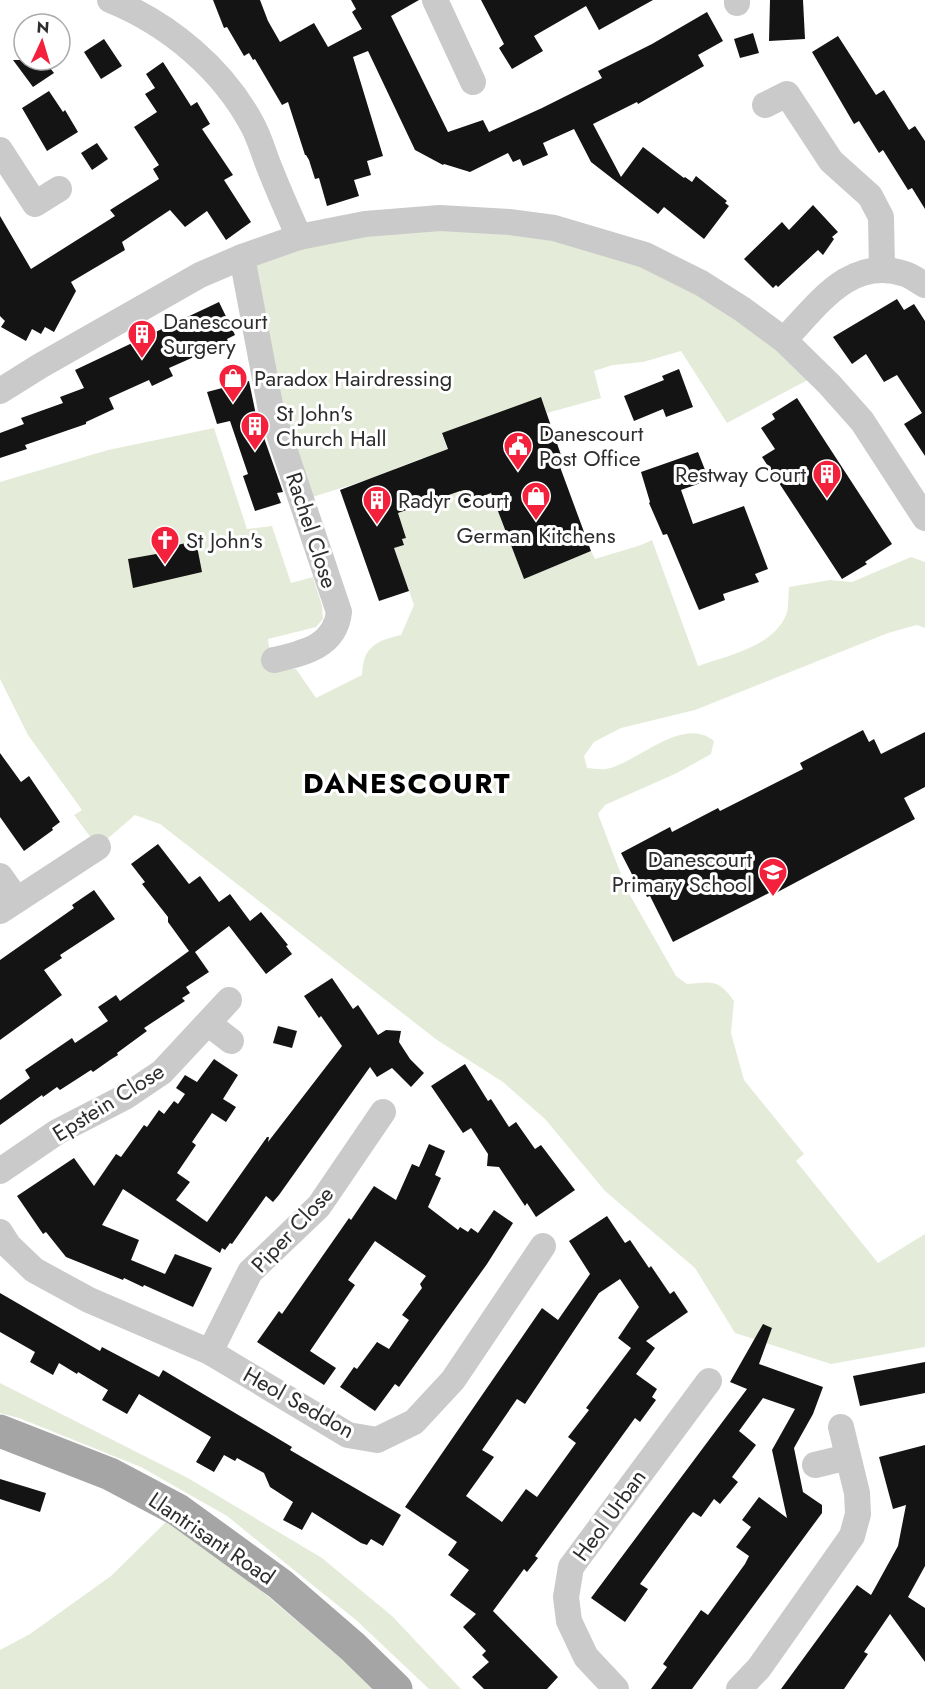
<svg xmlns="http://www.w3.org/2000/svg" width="925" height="1689" font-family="Jost,sans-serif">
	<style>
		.green { fill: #e4ecd9 }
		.building { fill: #141414; fill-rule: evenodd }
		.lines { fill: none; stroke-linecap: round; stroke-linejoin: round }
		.street { stroke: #cacaca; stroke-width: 26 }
		.primary { stroke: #a5a5a5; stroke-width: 33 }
		.labels { text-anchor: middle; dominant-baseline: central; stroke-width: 6; stroke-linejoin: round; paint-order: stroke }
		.poi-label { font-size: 22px; fill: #2d2d2d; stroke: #fff; text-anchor: start }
		.street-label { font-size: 22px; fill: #2d2d2d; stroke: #fff }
		.district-label { font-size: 28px; font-weight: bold; letter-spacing: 1.5px; fill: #000; stroke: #fff }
	</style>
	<rect width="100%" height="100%" fill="#fff"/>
	<g class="green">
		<path d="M440,218L645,255L819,374L727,423L681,351L643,362L613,365L594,371L601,398L547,413L541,398L442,434L459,481L456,483L464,503L491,493L524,579L591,551L595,559L641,545L652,540L698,666C727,656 773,647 786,615C789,608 788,596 789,587L830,580L852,582L911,557L925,562V628L917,625L888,633L695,710L621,728L594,742L584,756L587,768C593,768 600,770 606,769C638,763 682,715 714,741L711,754L677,773L605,805L598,814L627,890L676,976L687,984C713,982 718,979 734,1001L731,1033L744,1080L804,1154L796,1161L878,1263L925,1234V1347L831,1364L735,1333L695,1268L605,1191L545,1119L503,1082L437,1040L160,824L135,815L98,847L74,815L82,810L28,735L0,679V482L108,450L214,428L247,529L272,526L291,583L313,577L322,606L323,619L316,627L268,639L270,653L279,668L296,669L316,698L362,675C363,646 376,641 401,635L414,605L394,548L404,545L402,539L406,538L398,513L437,499L423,458L394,469L395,475L373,478L303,500L242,257Z"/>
		<path d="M0,1383L188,1478L322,1558L392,1616L461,1689H429L356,1620L227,1516L141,1467L19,1418L0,1413Z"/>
		<path d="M168,1520L238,1571L377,1689H0V1650L30,1634L111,1576Z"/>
	</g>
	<g class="building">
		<path d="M213,0H260L268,21L280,42L314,23L328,47L362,29L352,12L356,9L351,0H419L391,16L448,132L483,120L489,132L542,108L602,78L598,71L652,44L707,12L723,41L698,55L704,66L638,104L637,102L593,124L621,177L643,147L684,178L685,177L692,182L696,176L727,201L725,203L729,206L704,239L664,207L658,214L591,162L574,129L543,143L548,155L523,166L520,159L513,162L508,153L470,172L444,164L443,165L415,150L368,51L353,57L383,156L367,161L371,175L354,180L359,196L327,206L319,178L315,179L309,160L306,155H305L288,102L282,105L255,59L253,60L249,53L244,56L227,27L224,28Z"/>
		<path d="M481,0H653L599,30L586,6L534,36L543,51L512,69L499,48L504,44Z"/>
		<path d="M770,0H803L805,39L769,41Z"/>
		<path d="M753,33L759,53L740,58L734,39Z"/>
		<path d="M838,36L876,95L884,90L909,130L915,126L925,141V209L912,188L908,190L883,150L879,153L859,121L854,124L812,52Z"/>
		<path d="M104,39L122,66L101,79L84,52Z"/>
		<path d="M13,60H44L54,73L33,87Z"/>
		<path d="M163,62L191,106L197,102L210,124L202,129L233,175L224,180L251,222L226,240L207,211L185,227L170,210L122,242L125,250L71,282L76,291L54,332L45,327L41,334L32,329L26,341L1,327L5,321L0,316V216L31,269L115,216L110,210L159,179L153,169L159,165L134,127L157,112L145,94L155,88L146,74Z"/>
		<path d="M49,91L63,112L65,110L78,132L47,151L22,108Z"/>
		<path d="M97,143L108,159L92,170L81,153Z"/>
		<path d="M813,205L838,232L832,237L834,239L823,255L818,250L778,287L776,285L773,288L744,259L782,222L789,230Z"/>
		<path d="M897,299L904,310L914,304L925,321V456L904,424L922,413L897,375L884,382L866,354L852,364L833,337Z"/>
		<path d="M219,302L235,335L227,339L229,344L214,351L212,349L169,368L173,376L152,386L149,380L109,398L114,409L86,422V424L25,445L27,449L0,458V433L24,424L21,418L63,403L60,397L84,388L75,370Z"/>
		<path d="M679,369L693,407L666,417L663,409L634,421L624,396L664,380L662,376Z"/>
		<path d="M249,381L256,415L283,492L277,493L281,503L255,511L243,476L248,474L230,421L217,424L207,392Z"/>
		<path d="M541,397L561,455L556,456L591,551L524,579L491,493L465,503L460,491L398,513L406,538L402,539L404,545L394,548L409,591L379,601L340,490L448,449L442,433Z"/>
		<path d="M797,398L892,544L865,562L867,564L842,579L762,457L775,449L761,428L775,419L772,414Z"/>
		<path d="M698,452L709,480L681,490L693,524L744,506L768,569L755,574L759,582L723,594L725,600L699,610L667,534L663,535L649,503L650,502L641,472Z"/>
		<path d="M196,541L202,572L133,588L128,559L173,551L172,546Z"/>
		<path d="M863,730L869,742L874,739L881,754L925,732V787L904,798L915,819L772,895L771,892L673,942L650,896L647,897L642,887L639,888L621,853L670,827L672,832L718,808L720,811L803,769L800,763Z"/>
		<path d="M0,753L21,782L29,776L60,822L52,828L53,830L24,851L0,817Z"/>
		<path d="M158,844L189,884L200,876L219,902L230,894L250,921L261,912L288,945L286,946L292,954L266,974L229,926L195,952L209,972L186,987L190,993L182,998L185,1001L144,1028L147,1031L117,1053L118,1055L110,1060L93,1072L91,1070L60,1090L57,1087L43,1097L42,1095L0,1125V1100L30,1078L25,1070L72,1038L75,1043L108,1021L98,1007L116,995L120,1001L189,951L168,922V917L142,884L145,882L131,864Z"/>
		<path d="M94,890L115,919L60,955L62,958L44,970L62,995L0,1040V960L74,908L72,905Z"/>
		<path d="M332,978L353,1009L358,1005L378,1035L386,1030L401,1031L399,1042L410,1059L424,1073L411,1087L392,1068L377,1077L370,1067L279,1195L273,1202L266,1196L232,1244L230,1243L225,1250L222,1248L220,1253L123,1189L102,1225L139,1240L131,1260L165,1274L175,1254L212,1268L193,1307L144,1285L143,1287L124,1278L123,1280L66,1257L46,1232L43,1234L17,1196L74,1158L94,1186L116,1154L121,1157L144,1125L147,1127L159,1110L164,1114L174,1101L178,1104L185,1094L176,1088L185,1075L197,1082L214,1059L238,1075L223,1099L236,1107L226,1122L212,1113L192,1142L196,1145L177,1173L190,1182L176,1200L207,1222L267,1137H269L268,1142L342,1046L321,1016L319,1018L304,996Z"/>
		<path d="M278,1026L297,1031L292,1048L273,1043Z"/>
		<path d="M465,1064L488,1101L491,1099L509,1127L516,1122L535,1149L541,1145L575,1190L536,1217L527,1203L525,1206L499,1167L487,1166L488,1154L471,1128L463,1133L431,1086Z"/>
		<path d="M429,1144L445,1151L435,1175L441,1178L428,1207L458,1230L460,1227L468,1232L471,1228L478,1233L494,1210L513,1223L487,1264L399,1387L395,1384L375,1411L340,1387L354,1367L357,1369L377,1342L389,1349L409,1320L402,1315L422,1288L420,1284L426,1276L375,1241L348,1280L355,1285L310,1351L336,1368L324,1385L257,1342L279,1311L282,1314L349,1218L351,1220L374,1186L396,1200L412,1164L419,1167Z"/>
		<path d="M607,1216L625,1243L630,1240L649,1268L651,1266L670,1294L674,1291L688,1312L646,1341L655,1348L636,1374L657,1389L652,1397L656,1400L640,1422L635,1418L535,1556L538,1558L527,1572L524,1569L493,1611L558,1677L547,1689H484L472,1677L489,1662L482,1655L486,1651L463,1627L476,1614L450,1595L469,1570L448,1555L457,1542L405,1507L542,1308L558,1320L590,1274L569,1241ZM620,1279L639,1307L618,1338L631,1348L586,1408L589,1410L568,1437L576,1443L537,1497L526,1489L502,1522L466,1496L494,1457L482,1450L517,1399L525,1404L599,1293Z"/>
		<path d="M0,1293L100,1351L102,1347L159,1377L163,1370L292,1447L290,1450L401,1515L383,1546L371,1539L367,1545L361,1543L312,1512L302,1530L283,1520L293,1502L270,1487L264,1473L237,1458L235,1461L224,1455L214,1472L196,1462L211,1437L139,1394L127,1414L102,1400L108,1390L78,1372L77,1374L59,1363L53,1375L30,1362L35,1352L0,1332Z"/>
		<path d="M763,1324L772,1328L759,1364L823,1387L813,1414L794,1448L803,1492L822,1505V1513L692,1689H651L667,1667L663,1664L701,1610L708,1615L745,1564L749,1556L736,1547L751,1527L742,1520L759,1497L787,1518L772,1450L795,1409L763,1398L739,1431L756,1445L732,1477L738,1482L720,1504L714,1499L701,1517L693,1512L688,1518L640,1584L648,1589L625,1622L591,1598L747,1389L730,1382Z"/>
		<path d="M925,1362V1393L860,1406L853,1376Z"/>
		<path d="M925,1445V1566L908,1597L925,1608V1662L890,1614L864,1652L868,1654L844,1689H781L857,1585L871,1595L898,1546L906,1505L893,1509L879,1457Z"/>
		<path d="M0,1479L46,1493L40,1512L0,1499Z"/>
	</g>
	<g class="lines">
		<g class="street">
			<path d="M110,0C169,24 223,69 253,126C260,139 264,155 270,169C279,192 289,214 299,237"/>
			<path d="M435,0L473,82"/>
			<path d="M737,3V0"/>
			<path d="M765,105L787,94L831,161L870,196L881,217L882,269"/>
			<path d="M0,150L35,204L59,189"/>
			<path d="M242,257L271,410L339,612C335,647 303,653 274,660"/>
			<path d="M784,340C817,306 850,255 905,274C912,276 919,282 925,285"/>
			<path d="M0,391L40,366L200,275L242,257L299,237L365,224L440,218L509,222L554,228L645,255L701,283L742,309L784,340L829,384L862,421L925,518"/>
			<path d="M0,876L17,900"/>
			<path d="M0,911L98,847"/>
			<path d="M209,1024L231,1041"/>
			<path d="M0,1171L57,1132L125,1097L162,1072L229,1000"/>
			<path d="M0,1232L9,1246L34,1270L89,1300L210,1352L348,1435L377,1440L414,1422L453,1380L543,1246"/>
			<path d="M210,1352L250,1272L319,1206L383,1112"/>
			<path d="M815,1465L848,1457"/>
			<path d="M616,1689L586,1657L569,1621L566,1597L571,1567L709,1381"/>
			<path d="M739,1689L759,1668L852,1536L858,1514L857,1493L841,1427"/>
		</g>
		<path class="primary" d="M0,1431L110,1474L178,1510L280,1584L353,1647L396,1689"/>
	</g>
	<defs>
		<g id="building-pin" transform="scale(1.5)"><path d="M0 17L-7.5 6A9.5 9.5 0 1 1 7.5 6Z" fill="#f3213c" stroke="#fff"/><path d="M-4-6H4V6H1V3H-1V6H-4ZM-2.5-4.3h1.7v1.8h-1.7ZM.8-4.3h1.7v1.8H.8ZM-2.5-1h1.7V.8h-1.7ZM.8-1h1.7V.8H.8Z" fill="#fff"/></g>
		<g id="shop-pin" transform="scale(1.5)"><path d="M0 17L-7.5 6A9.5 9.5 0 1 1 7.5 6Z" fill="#f3213c" stroke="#fff"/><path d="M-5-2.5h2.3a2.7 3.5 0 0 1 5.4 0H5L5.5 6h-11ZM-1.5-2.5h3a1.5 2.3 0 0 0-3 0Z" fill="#fff"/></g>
		<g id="civic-pin" transform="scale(1.5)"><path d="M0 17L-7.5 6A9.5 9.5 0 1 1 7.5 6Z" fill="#f3213c" stroke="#fff"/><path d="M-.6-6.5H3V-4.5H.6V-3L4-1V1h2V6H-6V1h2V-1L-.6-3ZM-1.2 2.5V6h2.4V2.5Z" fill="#fff"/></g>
		<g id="church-pin" transform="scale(1.5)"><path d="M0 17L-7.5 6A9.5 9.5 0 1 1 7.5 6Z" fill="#f3213c" stroke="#fff"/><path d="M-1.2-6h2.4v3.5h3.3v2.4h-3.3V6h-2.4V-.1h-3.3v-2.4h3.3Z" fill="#fff"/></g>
		<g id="school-pin" transform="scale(1.5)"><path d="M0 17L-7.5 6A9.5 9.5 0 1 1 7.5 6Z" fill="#f3213c" stroke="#fff"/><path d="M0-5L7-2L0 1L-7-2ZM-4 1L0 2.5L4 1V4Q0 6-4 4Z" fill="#fff"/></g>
	</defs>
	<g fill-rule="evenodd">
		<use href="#building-pin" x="142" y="334"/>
		<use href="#shop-pin" x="233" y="378"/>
		<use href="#building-pin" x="255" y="426"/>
		<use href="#civic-pin" x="518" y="446"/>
		<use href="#building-pin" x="827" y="474"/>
		<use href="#shop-pin" x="536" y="496"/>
		<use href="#building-pin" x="377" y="500"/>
		<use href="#church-pin" x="165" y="540"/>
		<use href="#school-pin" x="773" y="872"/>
	</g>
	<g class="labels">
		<g class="poi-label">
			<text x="163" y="321">Danescourt<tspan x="163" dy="25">Surgery</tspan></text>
			<text x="254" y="378">Paradox Hairdressing</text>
			<text x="276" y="413">St John's<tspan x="276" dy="25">Church Hall</tspan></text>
			<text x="539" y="433">Danescourt<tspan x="539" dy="25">Post Office</tspan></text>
			<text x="806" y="474" text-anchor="end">Restway Court</text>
			<text x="398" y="500">Radyr Court</text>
			<text x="536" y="535" text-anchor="middle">German Kitchens</text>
			<text x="186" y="540">St John's</text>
			<text x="752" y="859" text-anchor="end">Danescourt<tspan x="752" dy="25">Primary School</tspan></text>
		</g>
		<g class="street-label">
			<text transform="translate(312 530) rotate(72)">Rachel Close</text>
			<text transform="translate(108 1102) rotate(-32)">Epstein Close</text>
			<text transform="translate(292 1229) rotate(-47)">Piper Close</text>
			<text transform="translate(299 1402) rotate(29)">Heol Seddon</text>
			<text transform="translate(609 1515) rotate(-54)">Heol Urban</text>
			<text transform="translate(212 1538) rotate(34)">Llantrisant Road</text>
		</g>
		<g class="district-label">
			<text x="407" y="783">DANESCOURT</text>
		</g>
	</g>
	<g transform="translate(42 42) rotate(4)"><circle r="28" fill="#ffffff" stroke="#ababab" stroke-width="1.5"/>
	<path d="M0-4.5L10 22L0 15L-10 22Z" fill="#f3213c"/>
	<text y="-9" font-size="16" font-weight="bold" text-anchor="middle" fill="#2d2d2d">N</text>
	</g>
</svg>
